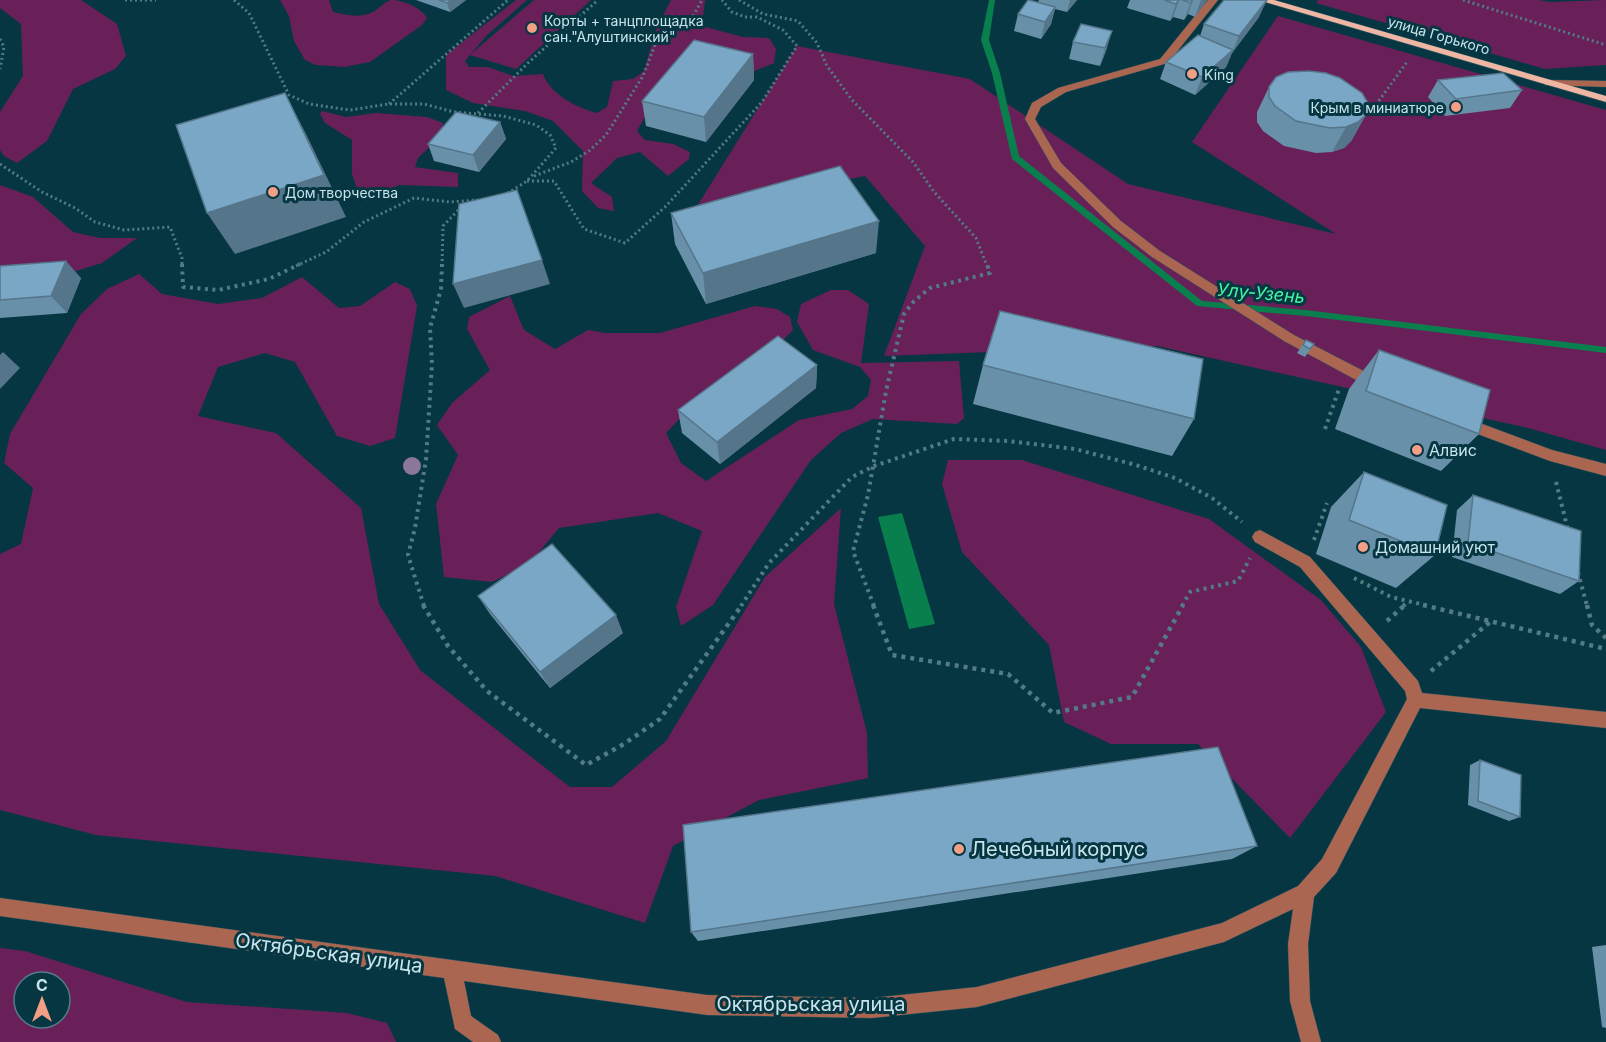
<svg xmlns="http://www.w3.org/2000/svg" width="1606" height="1042" font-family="Inter,sans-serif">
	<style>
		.green { fill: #692059; fill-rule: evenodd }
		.water { fill: #097f4e }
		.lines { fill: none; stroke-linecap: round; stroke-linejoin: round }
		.stream { fill: #097f4e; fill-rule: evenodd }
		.minor-casing { stroke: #24525d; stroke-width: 1 }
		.major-casing { stroke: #24525d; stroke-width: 1 }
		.path-far2 { stroke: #527b86; stroke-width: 3; stroke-dasharray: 2 3; stroke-linecap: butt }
		.path-far1 { stroke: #527b86; stroke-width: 4; stroke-dasharray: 3 4.5; stroke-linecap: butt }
		.path { stroke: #527b86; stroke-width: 4.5; stroke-dasharray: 4 5; stroke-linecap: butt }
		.minor { fill: #ab6651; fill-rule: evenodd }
		.major { fill: #f0b6a4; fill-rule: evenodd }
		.tree { fill: #8a7799 }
		.wall { fill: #6990a9 }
		.shaded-wall { fill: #55758a }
		.building { fill: #7aa7c5; stroke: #55758a; stroke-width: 1.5 }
		.poi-dot { fill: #f39f85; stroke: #053642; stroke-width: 2 }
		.labels { text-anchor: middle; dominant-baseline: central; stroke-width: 6; stroke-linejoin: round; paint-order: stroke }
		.far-poi-label { font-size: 14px; fill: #c7e4ed; stroke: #053642; text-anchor: start }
		.far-street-label { font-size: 14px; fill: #c7e4ed; stroke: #053642 }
		.poi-label { font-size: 16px; fill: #c7e4ed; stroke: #053642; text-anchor: start }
		.water-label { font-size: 18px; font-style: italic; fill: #46f4a1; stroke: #053642 }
		.near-poi-label { font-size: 20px; fill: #c7e4ed; stroke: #053642; text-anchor: start }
		.near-street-label { font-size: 20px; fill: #c7e4ed; stroke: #053642 }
	</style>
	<rect width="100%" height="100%" fill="#053642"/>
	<g class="green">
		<path d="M0,0H81L117,24L126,56L115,69L73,89L47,141L17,163L4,156L0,150V112L23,76L21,24L0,8Z"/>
		<path d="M280,0H329L333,12C345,15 359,18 371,13C378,10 384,2 391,0C403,0 422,8 427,18L422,25L370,62L344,67L316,65L305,60L294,41L289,16Z"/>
		<path d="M516,0H527L487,35L471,54L534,0H591L516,69L470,55L465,61L469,67H488L513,76L543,74C550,94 577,108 597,113L607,107L613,81L633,79L644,71L656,29L671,0H705L702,26L743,37L769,38L776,49L774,63L752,72L672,68L637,131L645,140L673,144L690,152L689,159L668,176L640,152L617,158L591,183L612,197L614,211L598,208L582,191L583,151L553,121L525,111L473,103L446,90V55Z"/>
		<path d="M1318,0H1539L1550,2L1606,0V65L1545,69L1316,3Z"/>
		<path d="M1278,16L1606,110V450L1528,428L1157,346L884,356L925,246L865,176L694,211L797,46L970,79L1128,184L1336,234L1192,142Z"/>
		<path d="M322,111L346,117L376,113L427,117L443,123L440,137L418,158L415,167L458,173V187L399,185L368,201L360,197L352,174V140L325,123L320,114Z"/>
		<path d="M0,185L33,197L73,232L100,238H137L102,263L76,271L42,270L0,304Z"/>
		<path d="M139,274L162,294L218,304L262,298L302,277L339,308L360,306L395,282L410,289L417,306L395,438L370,446L337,436L295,362L265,353L218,367L198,416L276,433L361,508L379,604L420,670L570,787H612L666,741L765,577L841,508L834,604L867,733L868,778L759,800L673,846L645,923L495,876L96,835L0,810V554L21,544L33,488L4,463L10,434L81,314L107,289Z"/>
		<path d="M831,290H848L869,304L861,363L959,361L964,418L957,424L873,419L841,433L811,460L713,605L681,626L676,607L702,531L658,513L559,528L529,564L492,582L444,577L436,504L458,455L437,425L452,403L490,370L467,329L469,317L510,296L524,330L555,349L588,330L605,333H660L755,306L777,309L790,317L793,330L781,342L688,410L666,433L681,463L706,481L799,420L852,409L868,396L871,380L860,367L813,350L797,322L801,304Z"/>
		<path d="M948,460H1022L1209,519L1321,600L1361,647L1386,712L1290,838L1198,744H1111L1064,722L1049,645L962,552L942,484Z"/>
		<path d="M0,948L25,951L187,1002L347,1013L387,1023L396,1042H0ZM24,982H60V1018H24Z"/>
	</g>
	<path class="water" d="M902,513L935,624L909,629L878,517Z"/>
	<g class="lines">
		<path class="stream" d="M989,0H995L989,40L1000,73L1019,156L1202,301L1306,310L1606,347V353L1306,316L1197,306L1012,159L992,73L981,40Z"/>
		<g class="minor-casing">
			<g id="minor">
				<path d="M1208,0H1218L1168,63L1066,92L1041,107L1035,119L1061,163L1121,221L1160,251L1294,335L1381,380L1383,384L1381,388H1371L1284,341L1152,257L1113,227L1053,168L1025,119L1032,103L1058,88L1160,59Z"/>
				<path d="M1549,80L1606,81V87L1545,85L1544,83Z"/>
				<path d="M1461,416L1552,450L1606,464V476L1550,461L1456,426L1454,422L1456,418Z"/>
				<path d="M1260,530L1310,557L1418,681L1422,693L1606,712V728L1420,708L1336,873L1314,897L1308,944L1310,1001L1321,1042H1301L1290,1001L1288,944L1293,909L1224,942L977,1007L872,1018L707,1015L464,981L471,1016L498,1035L501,1042H473L455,1029L444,978L0,916V898L707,995L872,998L977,987L1222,923L1298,886L1322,859L1407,699L1405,691L1300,567L1255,542L1252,537L1255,532Z"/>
			</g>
		</g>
		<g class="major-casing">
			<path id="major" d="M1258,0H1274L1606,96V102Z"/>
		</g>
		<g class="path-far2">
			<path d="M125,0H156"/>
			<path d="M234,0L249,13L289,95L309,104L350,110L389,104H424L454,112L503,116L536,125L550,135L556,148L527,181L508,193"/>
			<path d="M739,0L763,14L798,21L817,43L827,66L852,100L913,162L935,193L976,238L987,266"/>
			<path d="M1463,0L1606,45"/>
			<path d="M0,39L4,47L0,69"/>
			<path d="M389,104L508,0"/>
			<path d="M478,113L529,62L598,0"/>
			<path d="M1370,113L1407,62"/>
			<path d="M0,164L42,192L75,208L95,222L124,230L170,227L182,258V266"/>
			<path d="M534,176L571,162L589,151L606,135L643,76L655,45L668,33L692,18L702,0"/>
			<path d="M527,181H554L584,229L625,243L665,207L762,102L797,46L783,30L757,17H745L732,12L722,0"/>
			<path d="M296,266L326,252L364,222L414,198L450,202L478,200"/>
			<path d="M442,266L443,226L467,201"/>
		</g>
		<g class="path-far1">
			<path d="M182,264L183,287L218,290L269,279L300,264"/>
			<path d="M1325,429L1339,389"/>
			<path d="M1556,482L1568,530"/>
			<path d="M1314,540L1327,503"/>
			<path d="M1578,572L1587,606"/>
			<path d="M1354,578L1391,597L1429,606"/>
			<path d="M424,606L408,555L415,528L426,459L432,364L430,328L441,289L442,264"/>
			<path d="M741,606L769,563L852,477L874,466L954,439L1008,441L1075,449L1136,465L1175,478L1212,498L1242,522"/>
			<path d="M874,606L853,551L868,495L886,391L904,314L914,301L930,288L990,273L987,264"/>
			<path d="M1182,606L1190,592L1238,581L1250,558"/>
			<path d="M1403,606L1408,602"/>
		</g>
		<g class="path">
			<path d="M423,605L448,646L487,691L586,765L624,744L660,719L742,605"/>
			<path d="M873,605L892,655L1008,674L1053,713L1132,697L1183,605"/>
			<path d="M1423,605L1606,649"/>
			<path d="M1587,605L1592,625L1606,638"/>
			<path d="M1387,621L1405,605"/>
			<path d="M1431,671L1490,622"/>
		</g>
		<use href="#minor" class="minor"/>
		<use href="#major" class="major"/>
	</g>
	<circle class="tree" cx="412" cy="466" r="9"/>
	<g class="wall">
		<path d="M416,0H466L450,12Z"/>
		<path d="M1039,0H1077L1067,12L1055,9L1051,24L1041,39L1014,31L1018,14L1038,2Z"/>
		<path d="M1130,0H1207L1195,17L1188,14L1184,20L1173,17L1170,21L1127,8Z"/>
		<path d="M1259,17L1232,53L1226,67L1195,95L1160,79L1166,62L1200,36L1204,24Z"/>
		<path d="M1073,42L1107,48L1100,66L1069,59Z"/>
		<path d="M753,54L754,80L706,142L646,126L642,101Z"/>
		<path d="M1326,73L1352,140L1344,148L1332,152L1316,153L1284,146L1263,131L1257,122V112L1269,87Z"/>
		<path d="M1438,80L1522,90L1510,108L1445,116L1428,97Z"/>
		<path d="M500,122L506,139L479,172L434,161L428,144Z"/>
		<path d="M671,213L876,253L706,304L675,244Z"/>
		<path d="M0,266L81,278L67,313L0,318Z"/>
		<path d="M1306,340L1314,344L1305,357L1297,353Z"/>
		<path d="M1379,350L1479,434L1441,471L1335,429L1349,389Z"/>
		<path d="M817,365L816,388L720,464L682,433L678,410Z"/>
		<path d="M983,365L1194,419L1172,456L973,404Z"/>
		<path d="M1364,472L1435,555L1396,588L1316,554L1331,507Z"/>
		<path d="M1473,495L1579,581L1560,594L1452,557L1457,510Z"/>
		<path d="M478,596L623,633L550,688L490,614Z"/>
		<path d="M1480,760L1520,817L1509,821L1468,805L1470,765Z"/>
		<path d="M1257,846L1232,859L698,941L691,932Z"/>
		<path d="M1606,945V1028L1602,1027L1592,947Z"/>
	</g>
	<g class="shaded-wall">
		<path d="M451,0H466L450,12L447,3Z"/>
		<path d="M1070,0H1077L1067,12Z"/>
		<path d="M1179,0L1173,17L1170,21L1176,4Z"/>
		<path d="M1192,0H1193L1188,14L1184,20Z"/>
		<path d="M1201,0H1207L1195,17Z"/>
		<path d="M1267,0L1259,17L1232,53L1239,36Z"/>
		<path d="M1055,7L1051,24L1041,39L1045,22Z"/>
		<path d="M1112,31L1107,48L1100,66L1105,48Z"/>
		<path d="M1233,50L1226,67L1195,95L1202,77Z"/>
		<path d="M753,54L754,80L706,142L704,117Z"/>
		<path d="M285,93L307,136L346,217L235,254L207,213Z"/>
		<path d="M1366,115L1352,140L1344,148L1332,152L1346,127Z"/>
		<path d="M500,122L506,139L479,172L473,155Z"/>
		<path d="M879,221L876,253L706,304L703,273Z"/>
		<path d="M542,260L550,284L464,308L453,284Z"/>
		<path d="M66,261L81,278L67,313L51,296Z"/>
		<path d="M3,352L20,368L0,389V355Z"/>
		<path d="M817,365L816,388L720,464L717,442Z"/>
		<path d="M616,615L623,633L550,688L540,672Z"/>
	</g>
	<g class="building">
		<path d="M439,0H451L447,3Z"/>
		<path d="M1028,0H1029L1055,7L1045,22L1018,14Z"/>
		<path d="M1164,0H1179L1176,4Z"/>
		<path d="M1182,0H1192L1191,3Z"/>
		<path d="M1224,0H1267L1239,36L1204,24Z"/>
		<path d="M1081,24L1112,31L1105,48L1073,42Z"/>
		<path d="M1198,35L1233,50L1202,77L1166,62Z"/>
		<path d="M694,40L753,54L704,117L642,101Z"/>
		<path d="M1309,71L1326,73L1340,78L1362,93L1368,103L1366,115L1358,122L1346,127L1330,128L1296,121L1275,106L1269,97V87L1276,77L1288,72Z"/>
		<path d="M1503,73L1522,90L1456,99L1438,80Z"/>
		<path d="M285,93L324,175L207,213L176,125Z"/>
		<path d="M456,112L500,122L473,155L428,144Z"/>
		<path d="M840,166L879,221L703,273L671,213Z"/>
		<path d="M517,190L542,260L453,284L459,204Z"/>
		<path d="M66,261L51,296L0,300V266Z"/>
		<path d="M1000,311L1203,359L1194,419L983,365Z"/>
		<path d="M778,336L817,365L717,442L678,410Z"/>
		<path d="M1306,340L1314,344L1310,349L1303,345Z"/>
		<path d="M1379,350L1490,390L1479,434L1366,391Z"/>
		<path d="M1364,472L1447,505L1435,555L1349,520Z"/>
		<path d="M1473,495L1581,531L1579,581L1468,543Z"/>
		<path d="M552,544L616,615L540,672L478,596Z"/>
		<path d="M1218,747L1257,846L691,932L683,825Z"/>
		<path d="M1480,760L1521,775L1520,817L1478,801Z"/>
	</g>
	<g class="poi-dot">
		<circle cx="532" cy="28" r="6"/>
		<circle cx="1192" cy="74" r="6"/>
		<circle cx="1456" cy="107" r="6"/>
		<circle cx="273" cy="192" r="6"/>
		<circle cx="1417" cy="450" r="6"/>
		<circle cx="1363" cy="547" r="6"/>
		<circle cx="959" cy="849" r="6"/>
	</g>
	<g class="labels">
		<g class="far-poi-label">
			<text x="544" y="20">Корты + танцплощадка<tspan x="544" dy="16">сан."Алуштинский"</tspan></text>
			<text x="1204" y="74">King</text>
			<text x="1444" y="107" text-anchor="end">Крым в миниатюре</text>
			<text x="285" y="192">Дом творчества</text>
		</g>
		<g class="far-street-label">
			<text transform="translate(1439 35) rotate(16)">улица Горького</text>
		</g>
		<g class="poi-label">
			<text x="1429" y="450">Алвис</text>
			<text x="1375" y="547">Домашний уют</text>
		</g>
		<g class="water-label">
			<text transform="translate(1261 293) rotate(5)">Улу-Узень</text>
		</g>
		<g class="near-poi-label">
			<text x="971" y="849">Лечебный корпус</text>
		</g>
		<g class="near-street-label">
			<text transform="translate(329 953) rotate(8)">Октябрьская улица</text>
			<text x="811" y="1004">Октябрьская улица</text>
		</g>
	</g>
	<g transform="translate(42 1000)"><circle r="28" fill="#053642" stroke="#537c86" stroke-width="1.5"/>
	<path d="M0-4.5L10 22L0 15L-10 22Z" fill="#f39f85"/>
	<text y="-9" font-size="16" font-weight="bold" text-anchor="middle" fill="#c7e4ed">С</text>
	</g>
</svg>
